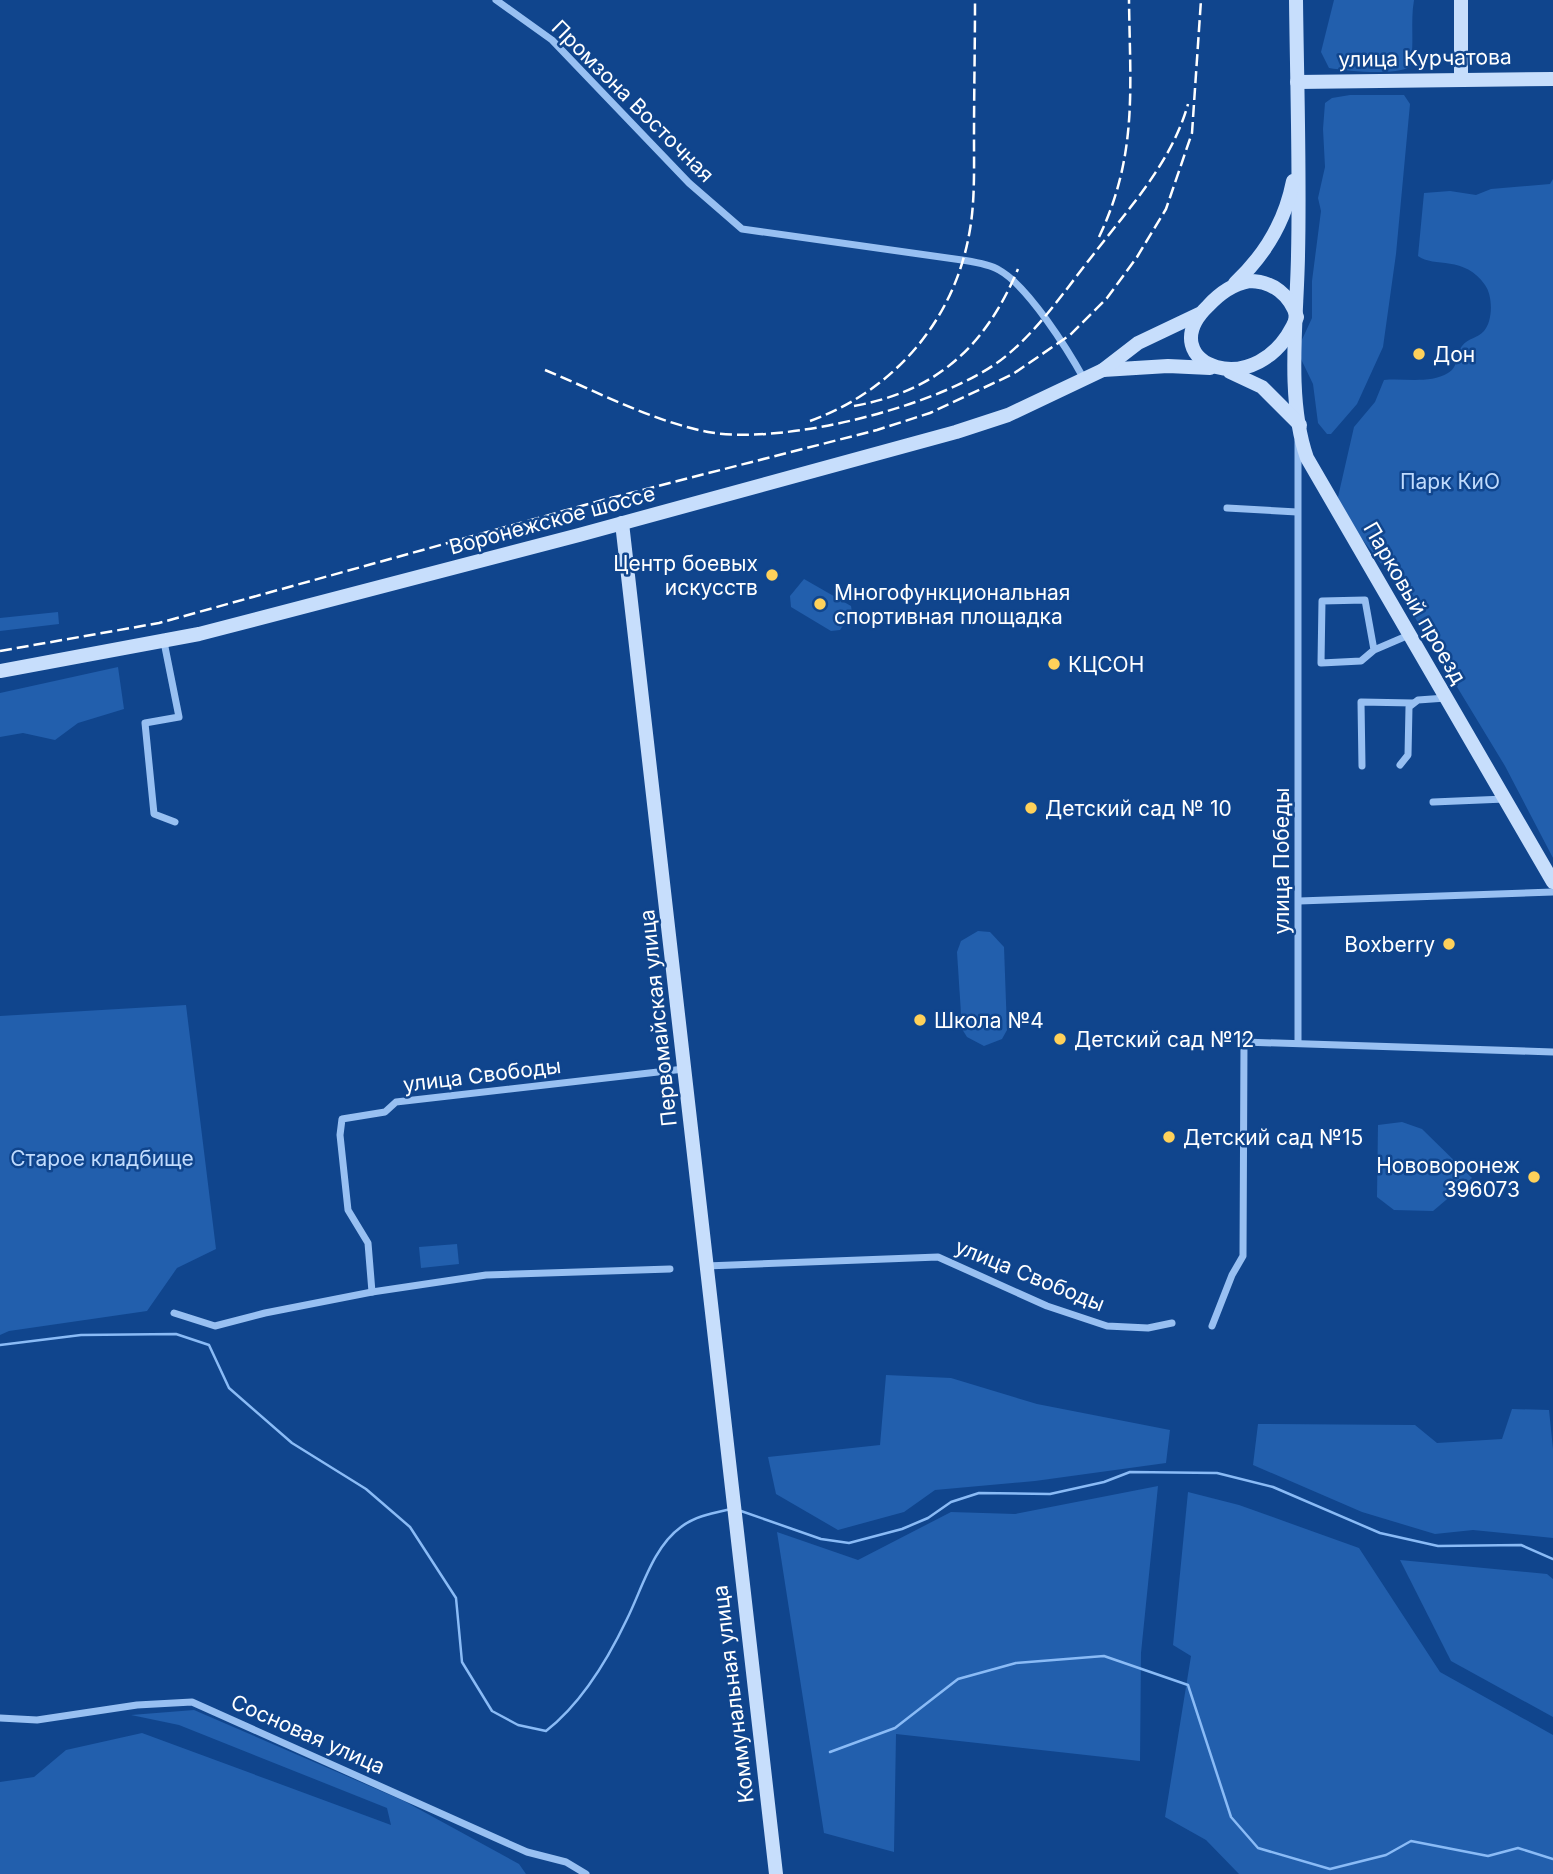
<svg xmlns="http://www.w3.org/2000/svg" width="1553" height="1874" font-family="Inter,sans-serif">
	<style>
		.green { fill: #225fad }
		.lines { fill: none; stroke-linecap: round; stroke-linejoin: round }
		.stream { stroke: #8abbf6; stroke-width: 2.5 }
		.street { stroke: #98c0f2; stroke-width: 7 }
		.secondary { stroke: #c7defc; stroke-width: 14 }
		.rail { stroke: #fff; stroke-width: 2.5; stroke-dasharray: 12 5; stroke-linecap: butt }
		.poi-dot { fill: #ffd15a; stroke: #10458d; stroke-width: 2.5 }
		.labels { text-anchor: middle; dominant-baseline: central; stroke-width: 5; stroke-linejoin: round; paint-order: stroke }
		.street-label { font-size: 21px; fill: #fff; stroke: #10458d }
		.poi-label { font-size: 21px; fill: #fff; stroke: #10458d; text-anchor: start }
		.park-label { font-size: 21px; fill: #c0dbfd; stroke: #10458d }
	</style>
	<rect width="100%" height="100%" fill="#10458d"/>
	<g class="green">
		<path d="M1334,0H1414C1410,23 1415,45 1410,67C1392,76 1348,71 1329,68L1321,52Z"/>
		<path d="M1350,95H1404L1410,104L1396,254L1383,347L1357,404L1331,434H1327L1318,423L1313,384L1301,359L1300,344L1312,318V281L1321,211L1318,198L1325,167L1323,129L1325,103L1332,98Z"/>
		<path d="M1553,179V858L1505,766L1388,573L1340,510L1338,497L1354,427L1375,402L1384,380C1404,378 1430,384 1448,373C1459,367 1455,355 1462,346C1468,338 1478,338 1484,331C1493,321 1493,296 1485,285C1465,255 1434,268 1418,256L1424,193L1450,191L1476,195L1491,189L1550,184Z"/>
		<path d="M804,579L851,606L852,612L840,630L831,631L791,607L790,596Z"/>
		<path d="M58,612L59,624L0,631V618Z"/>
		<path d="M118,667L124,709L78,723L55,740L23,733L0,737V693Z"/>
		<path d="M978,931L990,932L1004,947L1007,1030L1002,1039L984,1046L967,1037L962,1029L957,952L961,941Z"/>
		<path d="M186,1005L216,1249L177,1268L147,1311L9,1331L0,1335V1016Z"/>
		<path d="M1402,1122L1422,1129L1472,1178L1433,1211L1394,1210L1377,1197L1378,1125Z"/>
		<path d="M457,1244L459,1264L421,1268L419,1247Z"/>
		<path d="M886,1375L951,1378L1037,1404L1170,1430L1166,1463L1035,1481L935,1490L904,1512L838,1530L776,1494L768,1457L880,1445Z"/>
		<path d="M1512,1409L1549,1410L1553,1449V1538L1473,1530L1435,1534L1362,1512L1253,1465L1258,1424L1415,1425L1437,1443L1502,1439Z"/>
		<path d="M1158,1486L1141,1653L1140,1761L896,1734L894,1852L824,1833L777,1532L858,1560L951,1512L1015,1514Z"/>
		<path d="M1188,1492L1239,1505L1359,1548L1440,1672L1553,1735V1874H1239L1206,1840L1165,1817L1191,1656L1173,1645Z"/>
		<path d="M1400,1560L1547,1574L1553,1579V1717L1451,1661Z"/>
		<path d="M194,1710L404,1801L519,1864L526,1874H0V1782L34,1777L66,1750L142,1733L391,1825L387,1808L179,1725L131,1715Z"/>
	</g>
	<g class="lines">
		<g class="stream">
			<path d="M0,1345L81,1335L176,1334L209,1345L229,1388L292,1443L366,1489L410,1527L456,1598L462,1662L492,1711L518,1725L546,1731C582,1703 608,1659 627,1619C642,1589 653,1547 681,1527C695,1516 713,1513 731,1509"/>
			<path d="M741,1511L821,1539L849,1543L902,1529L928,1518L951,1502L979,1493L1050,1494L1104,1482L1130,1472L1217,1473L1273,1487L1380,1533L1438,1546L1521,1545L1553,1559"/>
			<path d="M830,1752L895,1728L958,1679L1016,1663L1104,1656L1188,1685L1231,1817L1258,1848L1330,1869L1386,1855L1411,1841L1488,1856L1518,1848L1553,1859"/>
		</g>
		<g class="street">
			<path d="M496,0L552,40L689,183L742,229L962,260C974,262 989,264 999,270C1028,286 1068,350 1084,379"/>
			<path d="M1298,441V1042"/>
			<path d="M1227,508L1297,512"/>
			<path d="M164,642L179,717L145,723L154,814L175,822"/>
			<path d="M1374,650L1361,661L1321,663L1322,601L1365,600L1374,650L1409,635"/>
			<path d="M1400,765L1408,755L1409,707L1418,700L1446,698"/>
			<path d="M1362,766L1361,702L1413,703"/>
			<path d="M1433,802L1505,799"/>
			<path d="M1299,901L1553,892"/>
			<path d="M706,1266L938,1257L1047,1306L1107,1326L1148,1328L1172,1323"/>
			<path d="M372,1292L368,1243L348,1210L340,1135L342,1119L385,1112L396,1102L684,1069"/>
			<path d="M174,1313L215,1326L265,1313L372,1292L486,1275L670,1269"/>
			<path d="M1212,1326L1232,1275L1243,1256L1244,1042L1553,1052"/>
			<path d="M0,1718L37,1720L137,1705L192,1702L527,1852L566,1862L586,1874"/>
		</g>
		<g class="secondary">
			<path d="M1296,0C1297,85 1300,171 1298,256C1297,318 1286,399 1307,458L1553,882"/>
			<path d="M1461,0V78"/>
			<path d="M1297,82L1553,79"/>
			<path d="M1249,281C1273,281 1290,295 1297,317C1260,408 1149,363 1208,306C1219,294 1233,284 1249,281Z"/>
			<path d="M1235,283C1265,255 1285,222 1293,181"/>
			<path d="M1103,370L1168,366L1210,368"/>
			<path d="M1230,372L1262,387L1300,425"/>
			<path d="M622,523L776,1874"/>
			<path d="M0,671L199,634L579,535L956,432L1008,415L1103,370L1138,343L1199,314"/>
		</g>
		<g class="rail">
			<path d="M1099,237C1138,155 1130,88 1129,0"/>
			<path d="M545,370C598,392 652,421 708,432C784,446 947,405 1006,356C1040,328 1066,289 1093,255C1129,208 1172,162 1188,104"/>
			<path d="M854,406C937,391 985,347 1018,269"/>
			<path d="M810,421C893,391 953,322 969,235C975,204 974,171 974,139C974,93 975,46 975,0"/>
			<path d="M0,651L159,623L603,500L877,430L930,413L1013,374L1070,335L1107,298L1137,257L1166,209L1192,133L1201,0"/>
		</g>
	</g>
	<g class="poi-dot">
		<circle cx="1419" cy="354" r="7"/>
		<circle cx="772" cy="575" r="7"/>
		<circle cx="820" cy="604" r="7"/>
		<circle cx="1054" cy="664" r="7"/>
		<circle cx="1031" cy="808" r="7"/>
		<circle cx="1449" cy="944" r="7"/>
		<circle cx="920" cy="1020" r="7"/>
		<circle cx="1060" cy="1039" r="7"/>
		<circle cx="1169" cy="1137" r="7"/>
		<circle cx="1534" cy="1177" r="7"/>
	</g>
	<g class="labels">
		<g class="street-label">
			<text transform="translate(1425 58) rotate(-1)">улица Курчатова</text>
			<text transform="translate(633 101) rotate(45)">Промзона Восточная</text>
			<text transform="translate(552 520) rotate(-15)">Воронежское шоссе</text>
			<text transform="translate(1415 603) rotate(60)">Парковый проезд</text>
			<text transform="translate(1281 861) rotate(-90)">улица Победы</text>
			<text transform="translate(658 1018) rotate(-96)">Первомайская улица</text>
			<text transform="translate(482 1075) rotate(-7)">улица Свободы</text>
			<text transform="translate(1030 1275) rotate(22)">улица Свободы</text>
			<text transform="translate(733 1694) rotate(-97)">Коммунальная улица</text>
			<text transform="translate(308 1734) rotate(24)">Сосновая улица</text>
		</g>
		<g class="poi-label">
			<text x="1433" y="354">Дон</text>
			<text x="758" y="563" text-anchor="end">Центр боевых<tspan x="758" dy="24">искусств</tspan></text>
			<text x="834" y="592">Многофункциональная<tspan x="834" dy="24">спортивная площадка</tspan></text>
			<text x="1068" y="664">КЦСОН</text>
			<text x="1045" y="808">Детский сад № 10</text>
			<text x="1435" y="944" text-anchor="end">Boxberry</text>
			<text x="934" y="1020">Школа №4</text>
			<text x="1074" y="1039">Детский сад №12</text>
			<text x="1183" y="1137">Детский сад №15</text>
			<text x="1520" y="1165" text-anchor="end">Нововоронеж<tspan x="1520" dy="24">396073</tspan></text>
		</g>
		<g class="park-label">
			<text x="1450" y="481">Парк КиО</text>
			<text x="102" y="1158">Старое кладбище</text>
		</g>
	</g>
</svg>
